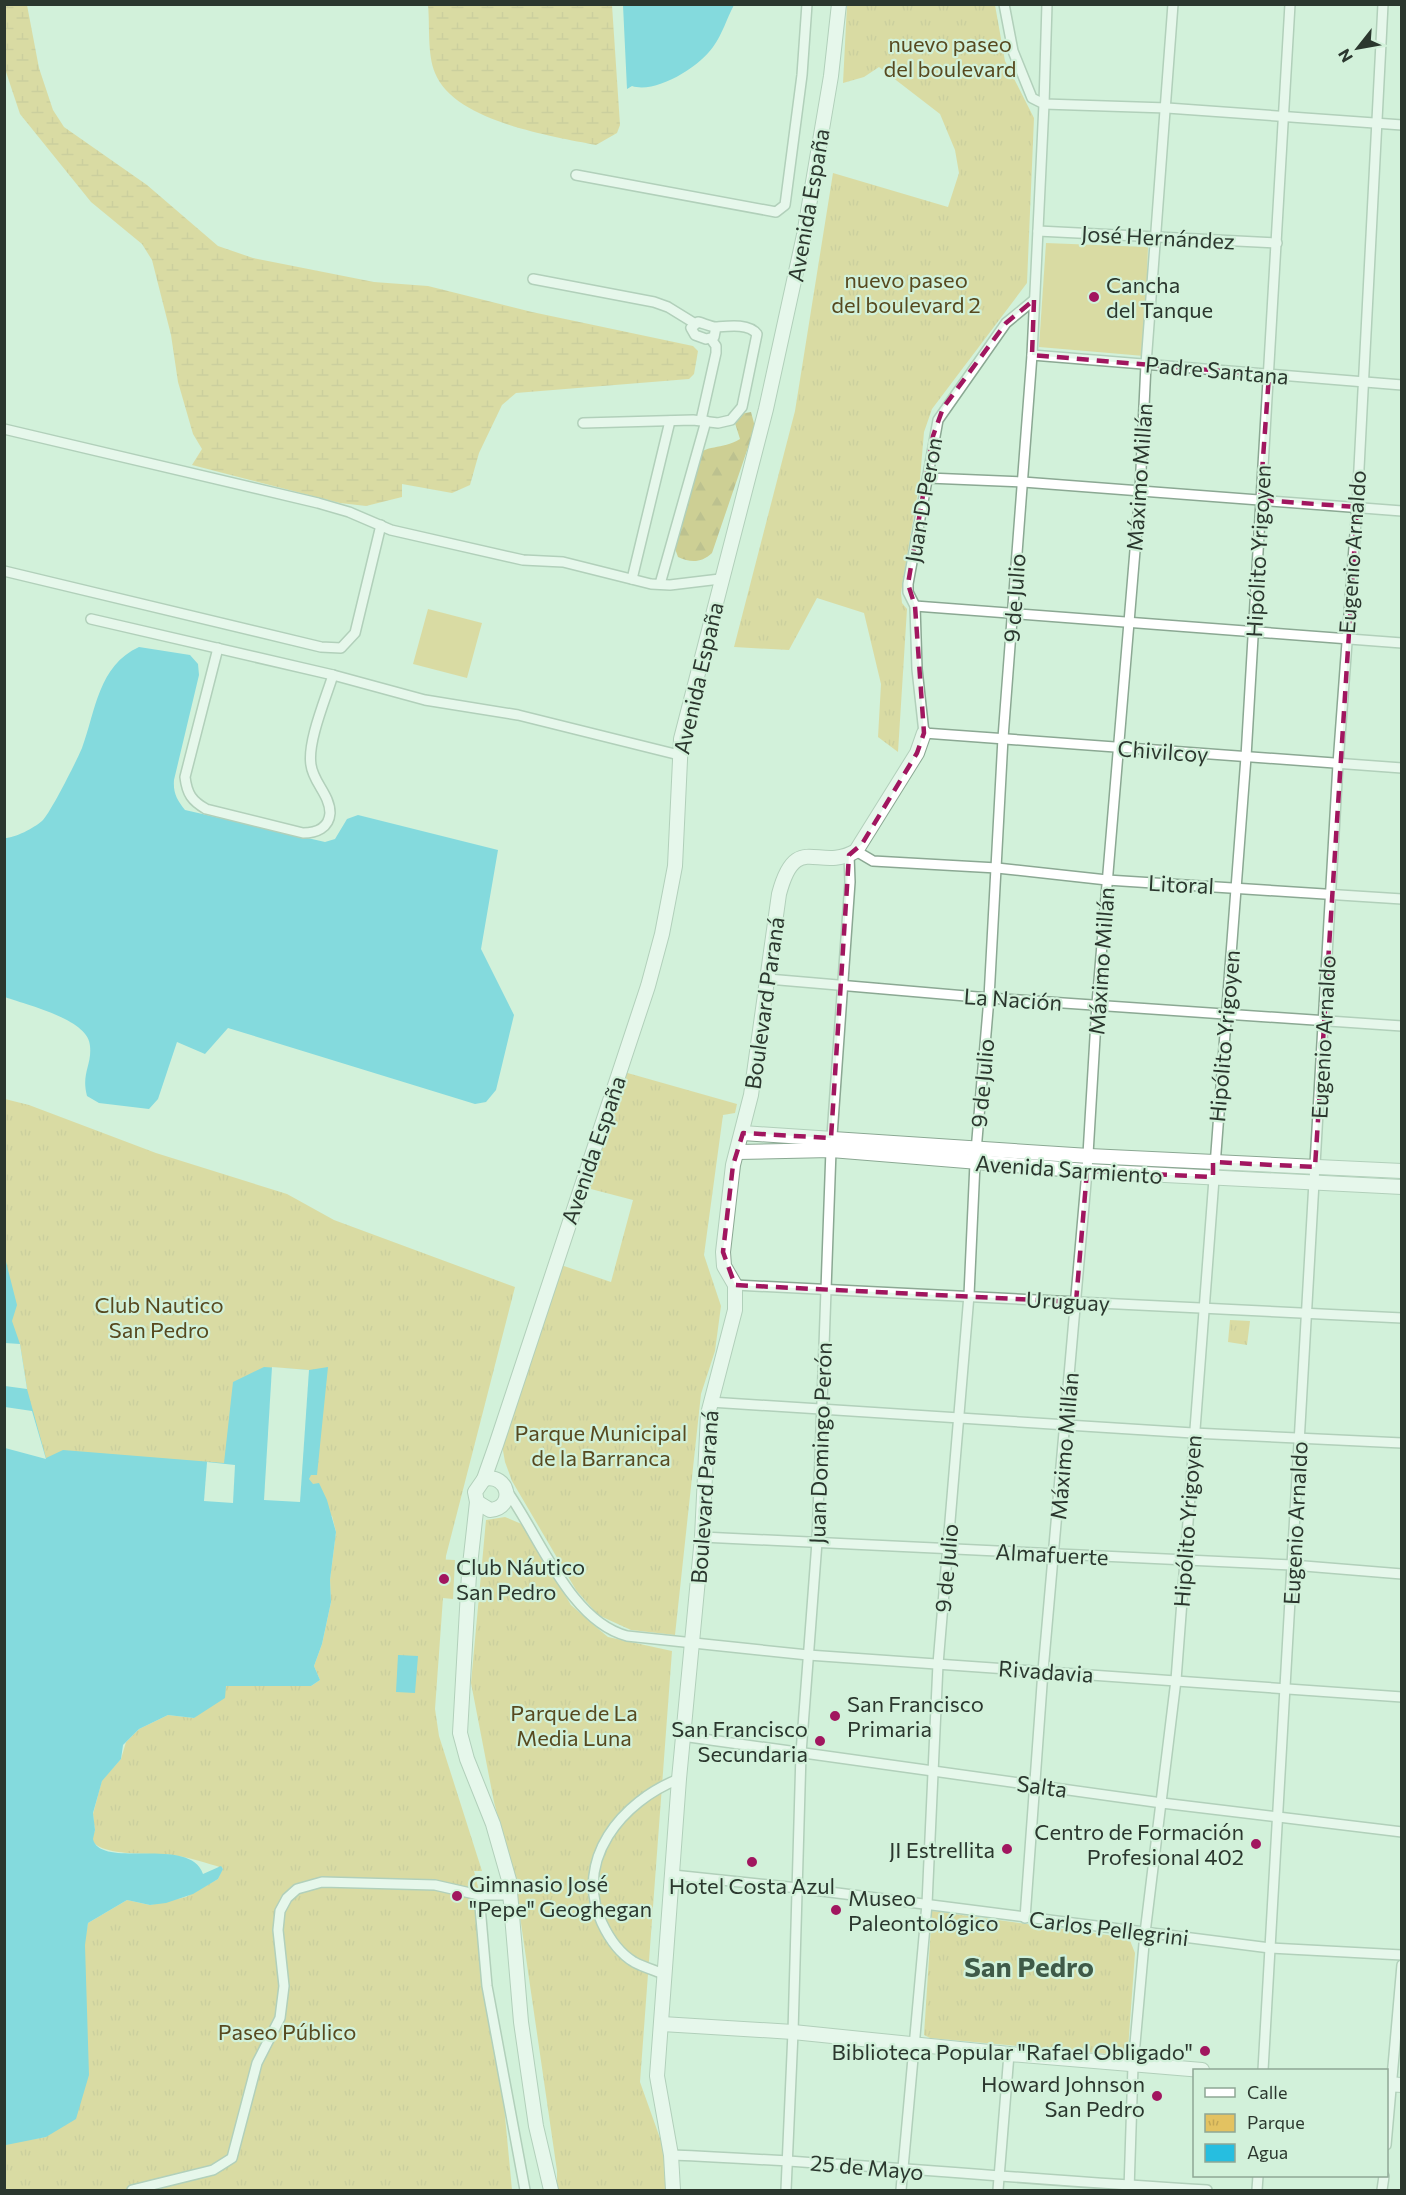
<svg xmlns="http://www.w3.org/2000/svg" width="1406" height="2195" font-family="Commissioner,sans-serif">
	<style>
		.green { fill: #e3c261 }
		.forest { fill: url(#forest-firs) }
		.wetland { fill: url(#wetland-marsh) }
		.park { fill: url(#park-tufts) }
		.water { fill: #26bee0 }
		.pier { fill: #d2f1da }
		.lines { fill: none; stroke-linecap: round; stroke-linejoin: round }
		.street-casing { stroke: #8ba893; stroke-width: 12 }
		.secondary-casing { stroke: #8ba893; stroke-width: 16 }
		.street { stroke: #fff; stroke-width: 9 }
		.secondary { stroke: #fff; stroke-width: 14 }
		.marked { fill: none; stroke: #a1165f; stroke-width: 4.5; stroke-dasharray: 12 8; stroke-linejoin: round }
		.poi-dot { fill: #a1165f; stroke: #d2f1da; stroke-width: 2 }
		.labels { text-anchor: middle; dominant-baseline: central; stroke-width: 4.5; stroke-linejoin: round; paint-order: stroke }
		.park-label { font-size: 22px; fill: #57491f; stroke: #d2f1da }
		.street-label { font-size: 22px; fill: #2b372e; stroke: #d2f1da }
		.poi-label { font-size: 22px; fill: #2b372e; stroke: #d2f1da; text-anchor: start }
		.district-label { font-size: 28px; font-weight: bold; fill: #3f5a48; stroke: #d2f1da }
	</style>
	<defs>
		<pattern id="forest-firs" width="22" height="20" patternUnits="userSpaceOnUse" patternTransform="scale(1.5)"><rect width="22" height="20" fill="#c7a63e"/><path d="M5 1l3.5 6h-7zM16 11l3.5 6h-7z" fill="#a28834"/></pattern>
		<pattern id="wetland-marsh" width="20" height="14" patternUnits="userSpaceOnUse" patternTransform="scale(1.5)"><rect width="20" height="14" fill="#e3c261"/><path d="M1 5h8M5 5V1M11 12h8M15 12V8" fill="none" stroke="#c3a755"/></pattern>
		<pattern id="park-tufts" width="24" height="20" patternUnits="userSpaceOnUse" patternTransform="scale(1.5)"><rect width="24" height="20" fill="#e3c261"/><path d="M3 7l-1-3M5 7V3M7 7l1-3M15 17l-1-3M17 17v-4M19 17l1-3" fill="none" stroke="#c3a755"/></pattern>
	</defs>
	<rect width="100%" height="100%" fill="#d2f1da"/>
	<g class="green">
		<path d="M1046,243L1148,247L1144,356L1039,347Z"/>
		<path d="M428,609L482,623L467,678L413,664Z"/>
		<path d="M435,1559L455,1560L453,1599L432,1597Z"/>
	</g>
	<path class="forest" d="M751,412L755,427L712,553C701,563 691,563 678,557L672,540L689,461C707,442 721,451 740,439L735,423L740,414Z"/>
	<g class="wetland">
		<path d="M4,5H27L39,68L53,110L64,127L147,185L218,246L253,258L374,282L428,286L532,312L693,346L698,351L694,374L689,379L516,393L502,405L479,453L470,485L452,493L402,484V497L366,506L340,503L192,465L202,449L193,434L178,382L171,335L152,260L142,244L91,202L20,114L5,69Z"/>
		<path d="M428,5H612L620,125L617,133L596,145C550,136 454,121 435,73C427,54 430,25 428,5Z"/>
	</g>
	<g class="park">
		<path d="M847,5H995L1005,61L1034,118L1027,283L932,409L924,432L920,479L901,593L902,603L907,609L898,752L878,737L881,684L864,613L817,598L789,650L734,647L795,411L833,173L948,207L959,173L955,150L940,114L879,67L864,77L843,83Z"/>
		<path d="M624,1072L737,1104L735,1113L723,1115L704,1255L721,1306L715,1351L701,1394L675,1635L631,1630L598,1615L576,1590L512,1481L505,1462L502,1445L561,1265L611,1282L633,1200L587,1188Z"/>
		<path d="M5,1099L29,1105L156,1153L287,1194L334,1220L515,1287L446,1556L435,1709L439,1736L482,1871H474L482,1903V1981L501,2074L512,2190H5L4,2144L46,2137L88,1923L127,1900L150,1905L186,1897L218,1879L223,1868C206,1863 189,1857 172,1855C156,1853 97,1857 92,1839L95,1830L93,1814L102,1780L121,1759L126,1742L139,1729L168,1715L194,1718L226,1686H311L320,1680L314,1666L322,1644L331,1602L330,1580L336,1532L332,1516L300,1502L65,1465L5,1448Z"/>
		<path d="M1230,1320L1250,1321L1247,1345L1228,1342Z"/>
		<path d="M505,1517L524,1525L571,1605L596,1627L608,1637L672,1651L640,2082L666,2155L668,2190H557V2171L515,1882L494,1802L471,1683L486,1520Z"/>
		<path d="M932,1911L1129,1938L1135,1953L1128,2049L1119,2055L930,2038L924,2035Z"/>
	</g>
	<g class="water">
		<path d="M623,5V4L734,5C727,18 722,35 713,47C699,67 656,94 632,86L627,89Z"/>
		<path d="M139,647L190,655L198,664L199,675L174,780C173,793 177,800 185,810L325,842L335,839L347,819L358,815L498,850L481,949L514,1015L496,1090L486,1102L475,1104L228,1028L205,1054L177,1042L158,1099L149,1109L99,1103L87,1096C81,1073 92,1065 90,1046C89,1019 26,1005 5,997V838C15,838 34,828 42,821C50,814 77,760 82,748C96,710 98,666 139,647Z"/>
		<path d="M4,1254L17,1305L12,1321L20,1344L27,1389L46,1458L63,1450L224,1463L233,1382L264,1367L309,1370L328,1367L317,1475H311L309,1479L313,1484L319,1483L327,1500L336,1532L330,1580L331,1602L322,1644L314,1666L320,1680L311,1686H226L225,1698L194,1718L168,1715L139,1729L123,1745L121,1759L102,1781L93,1813L95,1830L93,1839C100,1870 190,1835 203,1874L221,1866L223,1869L218,1879L193,1894L166,1903L150,1905L127,1900L88,1923L85,1945L89,2075L76,2119L46,2137L6,2145Z"/>
		<path d="M398,1655L418,1656L415,1693L396,1692Z"/>
	</g>
	<g class="pier">
		<path d="M5,1343L20,1344L27,1389L5,1386Z"/>
		<path d="M272,1367L309,1370L300,1502L264,1500Z"/>
		<path d="M5,1407L32,1411L46,1459L5,1448Z"/>
		<path d="M207,1462L235,1465L233,1503L204,1501Z"/>
	</g>
	<g class="lines">
		<g class="street-casing">
			<g id="street">
				<path d="M1047,4L1044,104L1167,108L1402,125"/>
				<path d="M576,175L776,212L785,205L802,75L807,4"/>
				<path d="M1038,231L1277,243"/>
				<path d="M533,279L654,302L668,307L694,323"/>
				<path d="M1034,300L1006,323L938,420L908,584V592L915,606L917,669L924,733L1402,768"/>
				<path d="M1032,355L1402,385"/>
				<path d="M701,420L716,353V346L711,339"/>
				<path d="M583,423L693,420L718,423L731,420L742,407L757,334C749,323 728,326 716,327C711,327 703,323 698,322L691,328L695,335L706,339L714,337L716,327"/>
				<path d="M4,429L318,503L349,512L391,530L523,560L563,562L651,584L670,585L720,579"/>
				<path d="M928,478L1023,482L1402,511"/>
				<path d="M4,571L321,647L341,648L355,633L381,525"/>
				<path d="M632,579L670,421"/>
				<path d="M660,584L706,421"/>
				<path d="M915,606L1402,643"/>
				<path d="M91,619L333,675L425,700L518,715L679,755"/>
				<path d="M218,648L185,777C187,794 192,801 206,809L303,833C316,833 329,828 330,813C330,795 313,782 311,765C307,742 326,698 333,675"/>
				<path d="M856,851L873,861L997,868L1107,880L1402,899"/>
				<path d="M768,979L989,998L1402,1026"/>
				<path d="M735,1285L1402,1318"/>
				<path d="M710,1402L1193,1433L1402,1443"/>
				<path d="M507,1491C540,1537 570,1621 627,1636L808,1655L1402,1697"/>
				<path d="M702,1537L1292,1565L1402,1574"/>
				<path d="M682,1736L1162,1803L1402,1832"/>
				<path d="M673,1875L798,1888L1270,1948L1402,1955"/>
				<path d="M479,1895L487,1986L525,2190"/>
				<path d="M1025,1918L1043,1671L1087,1171L1097,1004L1140,491L1146,364L1173,4"/>
				<path d="M664,1974C654,1970 643,1967 634,1962C619,1953 609,1938 602,1923C573,1860 622,1801 679,1779"/>
				<path d="M1263,2070L1338,764L1357,507L1383,4"/>
				<path d="M1386,2145L1402,1965"/>
				<path d="M671,2155C850,2162 1028,2180 1207,2190"/>
				<path d="M132,2190L213,2170L232,2158L257,2063L280,2018L284,1986L278,1930L280,1911L287,1898L297,1889L322,1882L435,1885L479,1895H511"/>
				<path d="M786,2190L793,2032L801,1753L817,1542L831,1150L850,882L849,855"/>
				<path d="M901,2190L927,1904L938,1664L969,1295L975,1163L989,998L1003,738L1032,355L1044,104L1032,98L1013,51L1004,4"/>
				<path d="M998,2190L1009,2054"/>
				<path d="M1129,2190L1133,2066L1145,1933L1176,1680L1246,757L1290,4"/>
				<path d="M1257,2190L1258,2176"/>
				<path d="M1382,2190L1384,2176"/>
			</g>
		</g>
		<g class="secondary-casing">
			<g id="secondary">
				<path d="M743,1133L1089,1156L1402,1171"/>
				<path d="M737,1152L831,1150L1087,1171L1402,1187"/>
				<path d="M477,1502L490,1510C516,1508 509,1473 484,1479"/>
				<path d="M662,2024L793,2032L1009,2054L1202,2070"/>
				<path d="M1386,2084L1402,2085"/>
				<path d="M551,2190L536,2126L521,2022L509,1880L493,1824L467,1759L460,1733L469,1574L477,1502L475,1492L484,1479L496,1445L648,986L662,934L675,866L681,739L766,409L804,235L831,76L839,4"/>
				<path d="M673,2190L671,2155L657,2076L679,1779L702,1537L708,1414L735,1310V1285L724,1266L723,1252L733,1165L751,1095L779,894C796,830 818,873 856,851L917,753L924,733"/>
			</g>
		</g>
		<use href="#street" class="street"/>
		<use href="#secondary" class="secondary"/>
	</g>
	<path d="M0 0H1406V2195H0ZM1034,300L1032,355L1269,375L1260,500L1357,507L1315,1167L1213,1162V1177L1087,1171L1076,1302L735,1285L723,1252L733,1165L743,1133L831,1138L849,855L862,844L917,753L924,733L915,606L908,584L933,436L943,408L1006,323Z" fill="#d2f1da" fill-opacity=".55" fill-rule="evenodd"/>
	<path class="marked" d="M1034,300L1032,355L1269,375L1260,500L1357,507L1315,1167L1213,1162V1177L1087,1171L1076,1302L735,1285L723,1252L733,1165L743,1133L831,1138L849,855L862,844L917,753L924,733L915,606L908,584L933,436L943,408L1006,323Z"/>
	<g class="poi-dot">
		<circle cx="1094" cy="297" r="6"/>
		<circle cx="444" cy="1579" r="6"/>
		<circle cx="835" cy="1716" r="6"/>
		<circle cx="820" cy="1741" r="6"/>
		<circle cx="1256" cy="1844" r="6"/>
		<circle cx="1007" cy="1849" r="6"/>
		<circle cx="752" cy="1862" r="6"/>
		<circle cx="457" cy="1896" r="6"/>
		<circle cx="836" cy="1910" r="6"/>
		<circle cx="1205" cy="2051" r="6"/>
		<circle cx="1157" cy="2096" r="6"/>
	</g>
	<g class="labels">
		<g class="park-label">
			<text x="950" y="43">nuevo paseo<tspan x="950" dy="25">del boulevard</tspan></text>
			<text x="906" y="279">nuevo paseo<tspan x="906" dy="25">del boulevard 2</tspan></text>
			<text x="159" y="1304">Club Nautico<tspan x="159" dy="25">San Pedro</tspan></text>
			<text x="601" y="1432">Parque Municipal<tspan x="601" dy="25">de la Barranca</tspan></text>
			<text x="574" y="1712">Parque de La<tspan x="574" dy="25">Media Luna</tspan></text>
			<text x="287" y="2031">Paseo Público</text>
		</g>
		<g class="street-label">
			<text transform="translate(808 205) rotate(-80)">Avenida España</text>
			<text transform="translate(1158 237) rotate(3)">José Hernández</text>
			<text transform="translate(1217 370) rotate(5)">Padre Santana</text>
			<text transform="translate(1139 477) rotate(-86)">Máximo Millán</text>
			<text transform="translate(923 500) rotate(-80)">Juan D Peron</text>
			<text transform="translate(1258 551) rotate(-87)">Hipólito Yrigoyen</text>
			<text transform="translate(1352 552) rotate(-86)">Eugenio Arnaldo</text>
			<text transform="translate(1014 598) rotate(-86)">9 de Julio</text>
			<text transform="translate(698 678) rotate(-77)">Avenida España</text>
			<text transform="translate(1163 751) rotate(4)">Chivilcoy</text>
			<text transform="translate(1181 884) rotate(3)">Litoral</text>
			<text transform="translate(1101 961) rotate(-86)">Máximo Millán</text>
			<text transform="translate(1013 999) rotate(4)">La Nación</text>
			<text transform="translate(764 1003) rotate(-82)">Boulevard Paraná</text>
			<text transform="translate(1224 1036) rotate(-85)">Hipólito Yrigoyen</text>
			<text transform="translate(1323 1037) rotate(-87)">Eugenio Arnaldo</text>
			<text transform="translate(982 1083) rotate(-85)">9 de Julio</text>
			<text transform="translate(593 1150) rotate(-71)">Avenida España</text>
			<text transform="translate(1069 1169) rotate(4)">Avenida Sarmiento</text>
			<text transform="translate(1068 1301) rotate(3)">Uruguay</text>
			<text transform="translate(820 1443) rotate(-88)">Juan Domingo Perón</text>
			<text transform="translate(1064 1446) rotate(-85)">Máximo Millán</text>
			<text transform="translate(704 1497) rotate(-86)">Boulevard Paraná</text>
			<text transform="translate(1187 1521) rotate(-86)">Hipólito Yrigoyen</text>
			<text transform="translate(1295 1523) rotate(-87)">Eugenio Arnaldo</text>
			<text transform="translate(1052 1554) rotate(3)">Almafuerte</text>
			<text transform="translate(946 1568) rotate(-85)">9 de Julio</text>
			<text transform="translate(1046 1671) rotate(4)">Rivadavia</text>
			<text transform="translate(1042 1786) rotate(8)">Salta</text>
			<text transform="translate(1109 1928) rotate(7)">Carlos Pellegrini</text>
			<text transform="translate(867 2167) rotate(5)">25 de Mayo</text>
		</g>
		<g class="poi-label">
			<text x="1106" y="284">Cancha<tspan x="1106" dy="25">del Tanque</tspan></text>
			<text x="456" y="1566">Club Náutico<tspan x="456" dy="25">San Pedro</tspan></text>
			<text x="847" y="1703">San Francisco<tspan x="847" dy="25">Primaria</tspan></text>
			<text x="808" y="1728" text-anchor="end">San Francisco<tspan x="808" dy="25">Secundaria</tspan></text>
			<text x="1244" y="1831" text-anchor="end">Centro de Formación<tspan x="1244" dy="25">Profesional 402</tspan></text>
			<text x="995" y="1849" text-anchor="end">JI Estrellita</text>
			<text x="469" y="1883">Gimnasio José<tspan x="469" dy="25">"Pepe" Geoghegan</tspan></text>
			<text x="752" y="1885" text-anchor="middle">Hotel Costa Azul</text>
			<text x="848" y="1897">Museo<tspan x="848" dy="25">Paleontológico</tspan></text>
			<text x="1193" y="2051" text-anchor="end">Biblioteca Popular "Rafael Obligado"</text>
			<text x="1145" y="2083" text-anchor="end">Howard Johnson<tspan x="1145" dy="25">San Pedro</tspan></text>
		</g>
		<g class="district-label">
			<text x="1029" y="1966">San Pedro</text>
		</g>
	</g>
	<rect width="1406" height="2195" fill="none" stroke="#2b372e" stroke-width="12"/>
	<rect x="1193" y="2069" width="195" height="108" fill="#d2f1da" stroke="#8fa795" stroke-width="1.5"/>
	<rect x="1205" y="2088" width="30" height="9" fill="#ffffff" stroke="#8fa795" stroke-width="1.5"/>
	<text x="1247" y="2099" font-size="18" fill="#2b372e">Calle</text>
	<rect x="1205" y="2114" width="30" height="18" fill="url(#park-tufts)" stroke="#8fa795" stroke-width="1.5"/>
	<text x="1247" y="2129" font-size="18" fill="#2b372e">Parque</text>
	<rect x="1205" y="2144" width="30" height="18" fill="#26bee0" stroke="#8fa795" stroke-width="1.5"/>
	<text x="1247" y="2159" font-size="18" fill="#2b372e">Agua</text>
	<g transform="translate(1358 48) rotate(239)" stroke="#d2f1da" stroke-width="4.5" paint-order="stroke">
	<path d="M0-4.5L10 22L0 15L-10 22Z" fill="#2b372e"/>
	<text y="-9" font-size="16" font-weight="bold" text-anchor="middle" fill="#2b372e">N</text>
	</g>
</svg>
